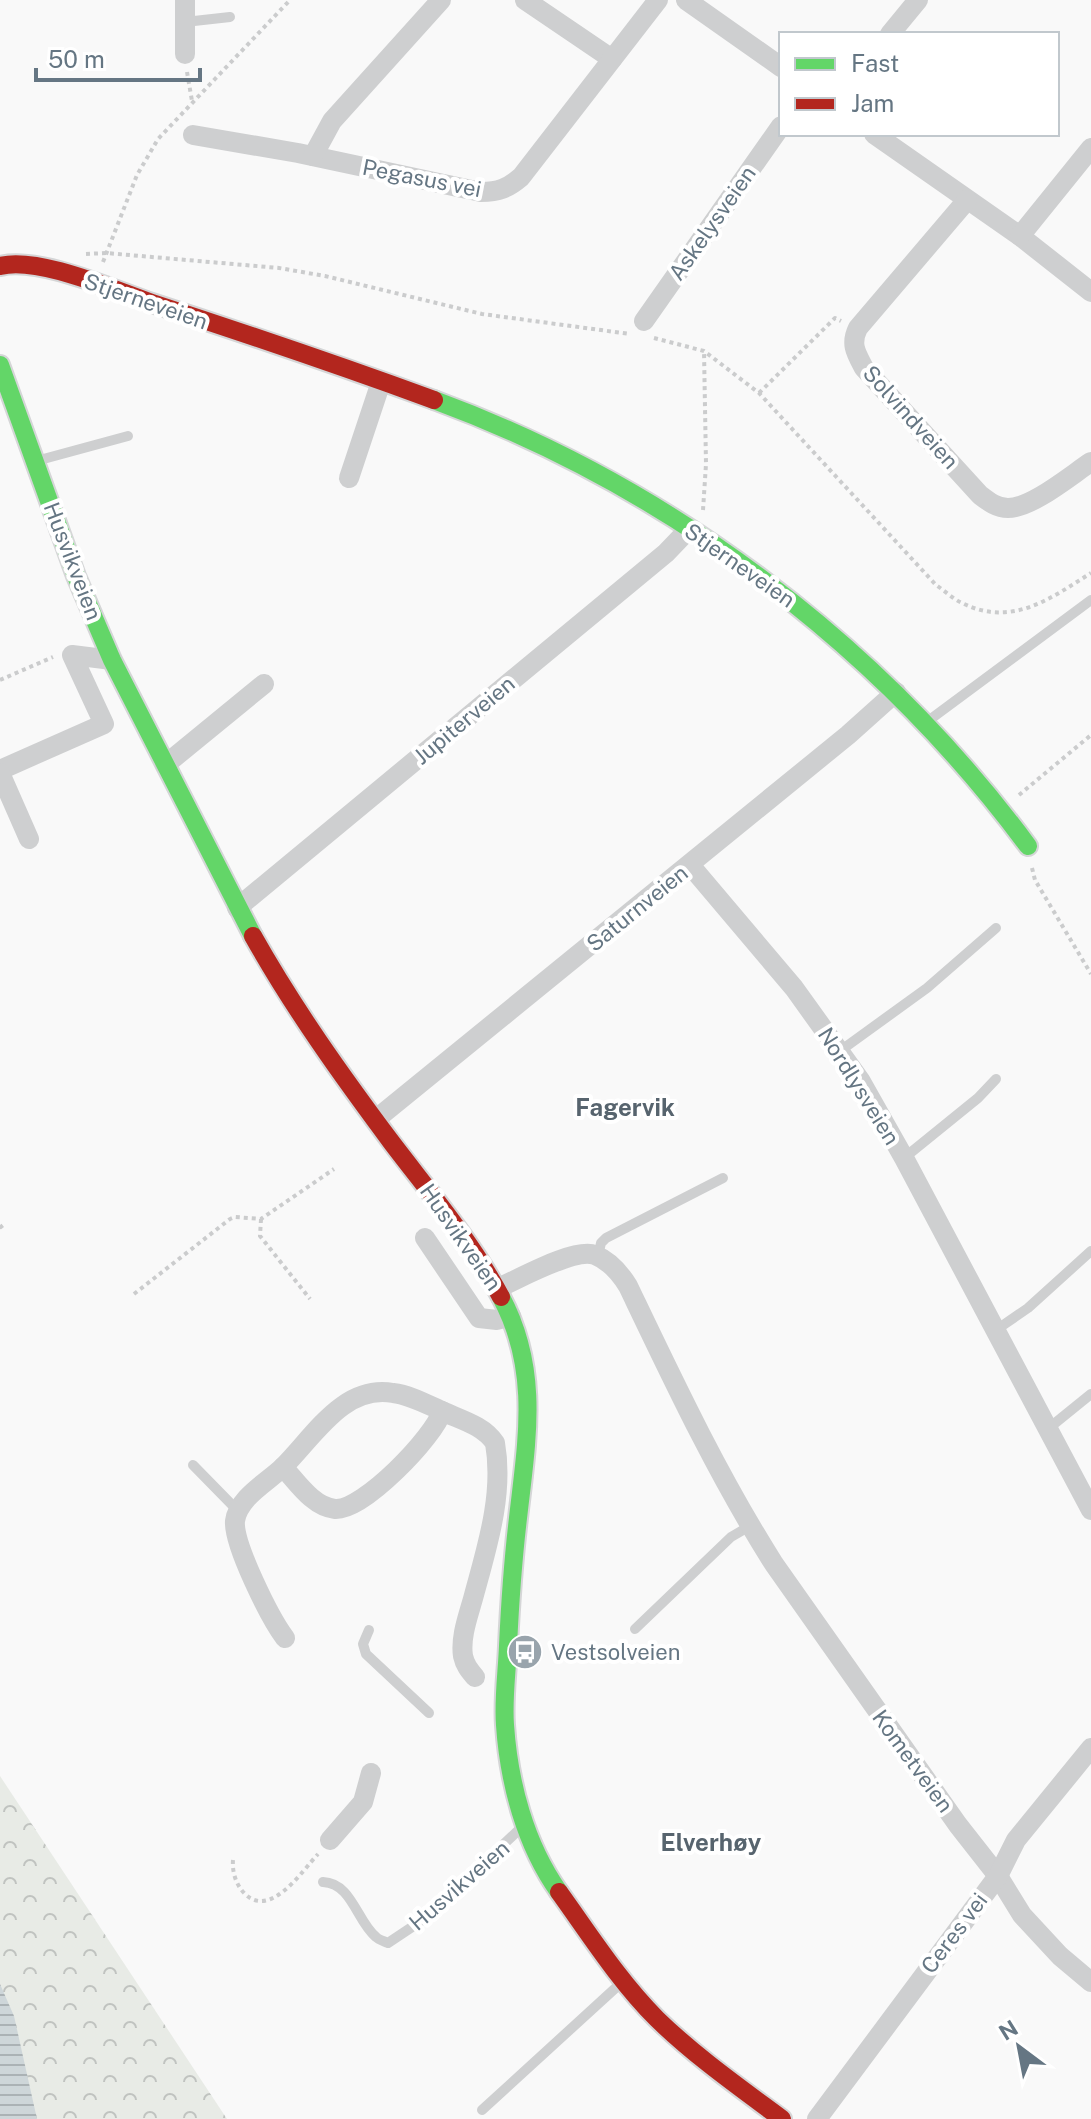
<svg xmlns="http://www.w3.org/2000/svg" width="1091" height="2119" font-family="'Public Sans',sans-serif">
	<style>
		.forest { fill: url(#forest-crowns) }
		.water { fill: url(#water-rules) }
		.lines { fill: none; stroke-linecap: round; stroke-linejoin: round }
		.fast-casing { stroke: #d5d6d7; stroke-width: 22 }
		.jam-casing { stroke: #d5d6d7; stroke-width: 22 }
		.path { stroke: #cbcccd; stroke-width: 4; stroke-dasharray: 4 4; stroke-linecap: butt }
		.lane { stroke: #cecfd0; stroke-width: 10 }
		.street { stroke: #cecfd0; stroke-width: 20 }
		.fast { stroke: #63d668; stroke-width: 18 }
		.jam { stroke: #b3261e; stroke-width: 18 }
		.labels { text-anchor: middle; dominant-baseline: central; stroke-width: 8; stroke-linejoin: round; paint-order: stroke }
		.street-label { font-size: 22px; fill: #657683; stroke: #fff }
		.poi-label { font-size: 22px; fill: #657683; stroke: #fff; text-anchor: start }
		.neighbourhood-label { font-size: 24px; font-weight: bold; fill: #57646e; stroke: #fff }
	</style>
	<defs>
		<pattern id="forest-crowns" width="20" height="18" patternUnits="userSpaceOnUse" patternTransform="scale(2)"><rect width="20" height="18" fill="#e8ebe6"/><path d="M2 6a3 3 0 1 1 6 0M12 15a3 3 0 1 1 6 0" fill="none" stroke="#c0c3c0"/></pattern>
		<pattern id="water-rules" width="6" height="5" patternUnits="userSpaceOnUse" patternTransform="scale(2)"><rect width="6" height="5" fill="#ced6d9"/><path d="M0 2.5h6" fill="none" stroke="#abb2b5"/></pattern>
	</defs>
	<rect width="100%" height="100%" fill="#f9f9f9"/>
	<path class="forest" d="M0,1776L227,2119H0Z"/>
	<path class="water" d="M0,1984L14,2016L37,2119H0Z"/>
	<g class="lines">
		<g class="fast-casing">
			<g id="fast">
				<path d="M0,365L76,576L112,660L253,936"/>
				<path d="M434,400C670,487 879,645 1028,846"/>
				<path d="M501,1297C540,1370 527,1439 518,1518C513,1560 510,1603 508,1646C507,1672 503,1699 505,1725C509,1783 525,1844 559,1892"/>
			</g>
		</g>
		<g class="jam-casing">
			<g id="jam">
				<path d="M0,266C38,256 114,290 152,303C247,334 341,366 434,400"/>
				<path d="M253,936C294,1009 342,1076 392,1143C430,1193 471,1241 501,1297"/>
				<path d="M559,1892C590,1935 619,1981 657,2019C695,2056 739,2087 782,2119"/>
			</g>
		</g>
		<g class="path">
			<path d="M187,72L192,101"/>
			<path d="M86,254L106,253L279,268L325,276L482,314L630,334"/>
			<path d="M103,262L137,175L158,139L290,0"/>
			<path d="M654,338L704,351L759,393L936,585C945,591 953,599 962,603C1012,628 1051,598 1091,573"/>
			<path d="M759,393L835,318L841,321"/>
			<path d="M703,510L706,464L704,351"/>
			<path d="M0,680L53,657"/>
			<path d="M1019,795L1091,735"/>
			<path d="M1032,868L1035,880L1091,974"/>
			<path d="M261,1219L260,1236L310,1299"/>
			<path d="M0,1225L3,1229"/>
			<path d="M134,1294L230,1219L235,1217L261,1219L334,1169"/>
			<path d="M233,1860C232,1872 236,1885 245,1894C271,1919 302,1871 318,1854"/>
		</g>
		<g class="lane">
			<path d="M185,22L230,17"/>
			<path d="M36,461L128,436"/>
			<path d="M928,721L1091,600"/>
			<path d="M840,1051L927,988L996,928"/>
			<path d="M904,1158L978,1098L996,1079"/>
			<path d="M598,1256L601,1243L606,1238L723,1178"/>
			<path d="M996,1330L1028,1308L1091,1251"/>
			<path d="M1049,1428L1091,1394"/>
			<path d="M193,1465L238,1511"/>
			<path d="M635,1629L731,1537L750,1526"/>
			<path d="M369,1630L363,1644L366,1654L429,1713"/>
			<path d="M323,1882C352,1883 357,1922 376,1937C379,1940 384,1941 388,1943L424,1919L523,1826"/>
			<path d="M482,2110L621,1983"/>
		</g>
		<g class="street">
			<path d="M185,0V54"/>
			<path d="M525,0L612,59"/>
			<path d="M686,0L781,67"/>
			<path d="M890,34L918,0"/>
			<path d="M874,134L1020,236L1091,292"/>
			<path d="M193,135L298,153L481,192C499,192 508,188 521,177L658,0"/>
			<path d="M313,156L332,121L441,0"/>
			<path d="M967,200L858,328C850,344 856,353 864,368L980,495C989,502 997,508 1008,508C1032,508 1071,475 1091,462"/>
			<path d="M1020,236L1091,148"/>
			<path d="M644,321L781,126"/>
			<path d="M349,478L381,382"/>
			<path d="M165,765L264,684"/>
			<path d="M0,770L104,724L72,655L112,660"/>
			<path d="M0,773L29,839"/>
			<path d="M690,865L794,988L860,1080L904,1158L1091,1510"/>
			<path d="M237,908L666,553L689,529"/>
			<path d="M375,1120L848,735L896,692"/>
			<path d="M425,1238L479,1318L497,1320L511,1316"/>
			<path d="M498,1288C519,1279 575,1247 595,1255C610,1261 620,1273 628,1286C673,1380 718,1476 774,1564L958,1825L998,1876L1022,1915L1060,1956L1091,1982"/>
			<path d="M283,1467C297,1482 313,1507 335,1509C363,1511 435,1436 442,1411"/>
			<path d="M285,1638C270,1618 233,1544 235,1521C238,1498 266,1483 282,1468C313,1438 343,1384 393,1393C411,1395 428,1405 444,1412C462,1420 484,1426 495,1443C504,1494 487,1547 474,1595C469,1614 460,1636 463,1656C465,1665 469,1670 475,1677"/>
			<path d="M330,1840L363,1802L371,1773"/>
			<path d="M817,2119L998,1876L1016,1840L1091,1748"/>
		</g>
		<use href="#fast" class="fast"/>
		<use href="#jam" class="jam"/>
	</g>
	<defs>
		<g id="bus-disc" transform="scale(1.8)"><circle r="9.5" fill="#99a4ac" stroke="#fff"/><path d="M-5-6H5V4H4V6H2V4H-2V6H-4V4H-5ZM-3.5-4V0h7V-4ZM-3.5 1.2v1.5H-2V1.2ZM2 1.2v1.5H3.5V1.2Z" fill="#fff"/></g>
	</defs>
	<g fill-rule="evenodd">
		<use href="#bus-disc" x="525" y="1652"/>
	</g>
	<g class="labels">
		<g class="street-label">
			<text transform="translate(422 178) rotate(11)">Pegasus vei</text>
			<text transform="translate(712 223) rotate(-55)">Askelysveien</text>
			<text transform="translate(146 301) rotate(19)">Stjerneveien</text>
			<text transform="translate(911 417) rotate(48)">Solvindveien</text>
			<text transform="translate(73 561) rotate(69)">Husvikveien</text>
			<text transform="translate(740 565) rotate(35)">Stjerneveien</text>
			<text transform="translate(464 720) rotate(-40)">Jupiterveien</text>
			<text transform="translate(637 908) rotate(-39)">Saturnveien</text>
			<text transform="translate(859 1086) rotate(58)">Nordlysveien</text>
			<text transform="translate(461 1237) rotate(55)">Husvikveien</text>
			<text transform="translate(913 1761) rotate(54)">Kometveien</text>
			<text transform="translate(459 1885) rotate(-41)">Husvikveien</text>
			<text transform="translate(954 1933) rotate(-53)">Ceres vei</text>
		</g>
		<g class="poi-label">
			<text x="551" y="1652">Vestsolveien</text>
		</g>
		<g class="neighbourhood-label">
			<text x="625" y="1107">Fagervik</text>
			<text x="711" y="1842">Elverhøy</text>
		</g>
	</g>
	<rect x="779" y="32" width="280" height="104" fill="#ffffff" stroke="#c1c8cd" stroke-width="2"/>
	<rect x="795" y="58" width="40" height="12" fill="#63d668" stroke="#c1c8cd" stroke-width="2"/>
	<text x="851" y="72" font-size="24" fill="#657683">Fast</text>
	<rect x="795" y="98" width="40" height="12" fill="#b3261e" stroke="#c1c8cd" stroke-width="2"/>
	<text x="851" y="112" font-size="24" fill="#657683">Jam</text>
	<g transform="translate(1019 2047) rotate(328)" stroke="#ffffff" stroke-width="6" paint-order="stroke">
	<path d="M0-6L14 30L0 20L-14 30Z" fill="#657683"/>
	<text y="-12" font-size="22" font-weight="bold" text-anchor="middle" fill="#657683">N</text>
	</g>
	<path d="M36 68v12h164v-12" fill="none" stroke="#657683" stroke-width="4"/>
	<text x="48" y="68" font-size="24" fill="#657683" stroke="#ffffff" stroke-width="6" paint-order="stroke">50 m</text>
</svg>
